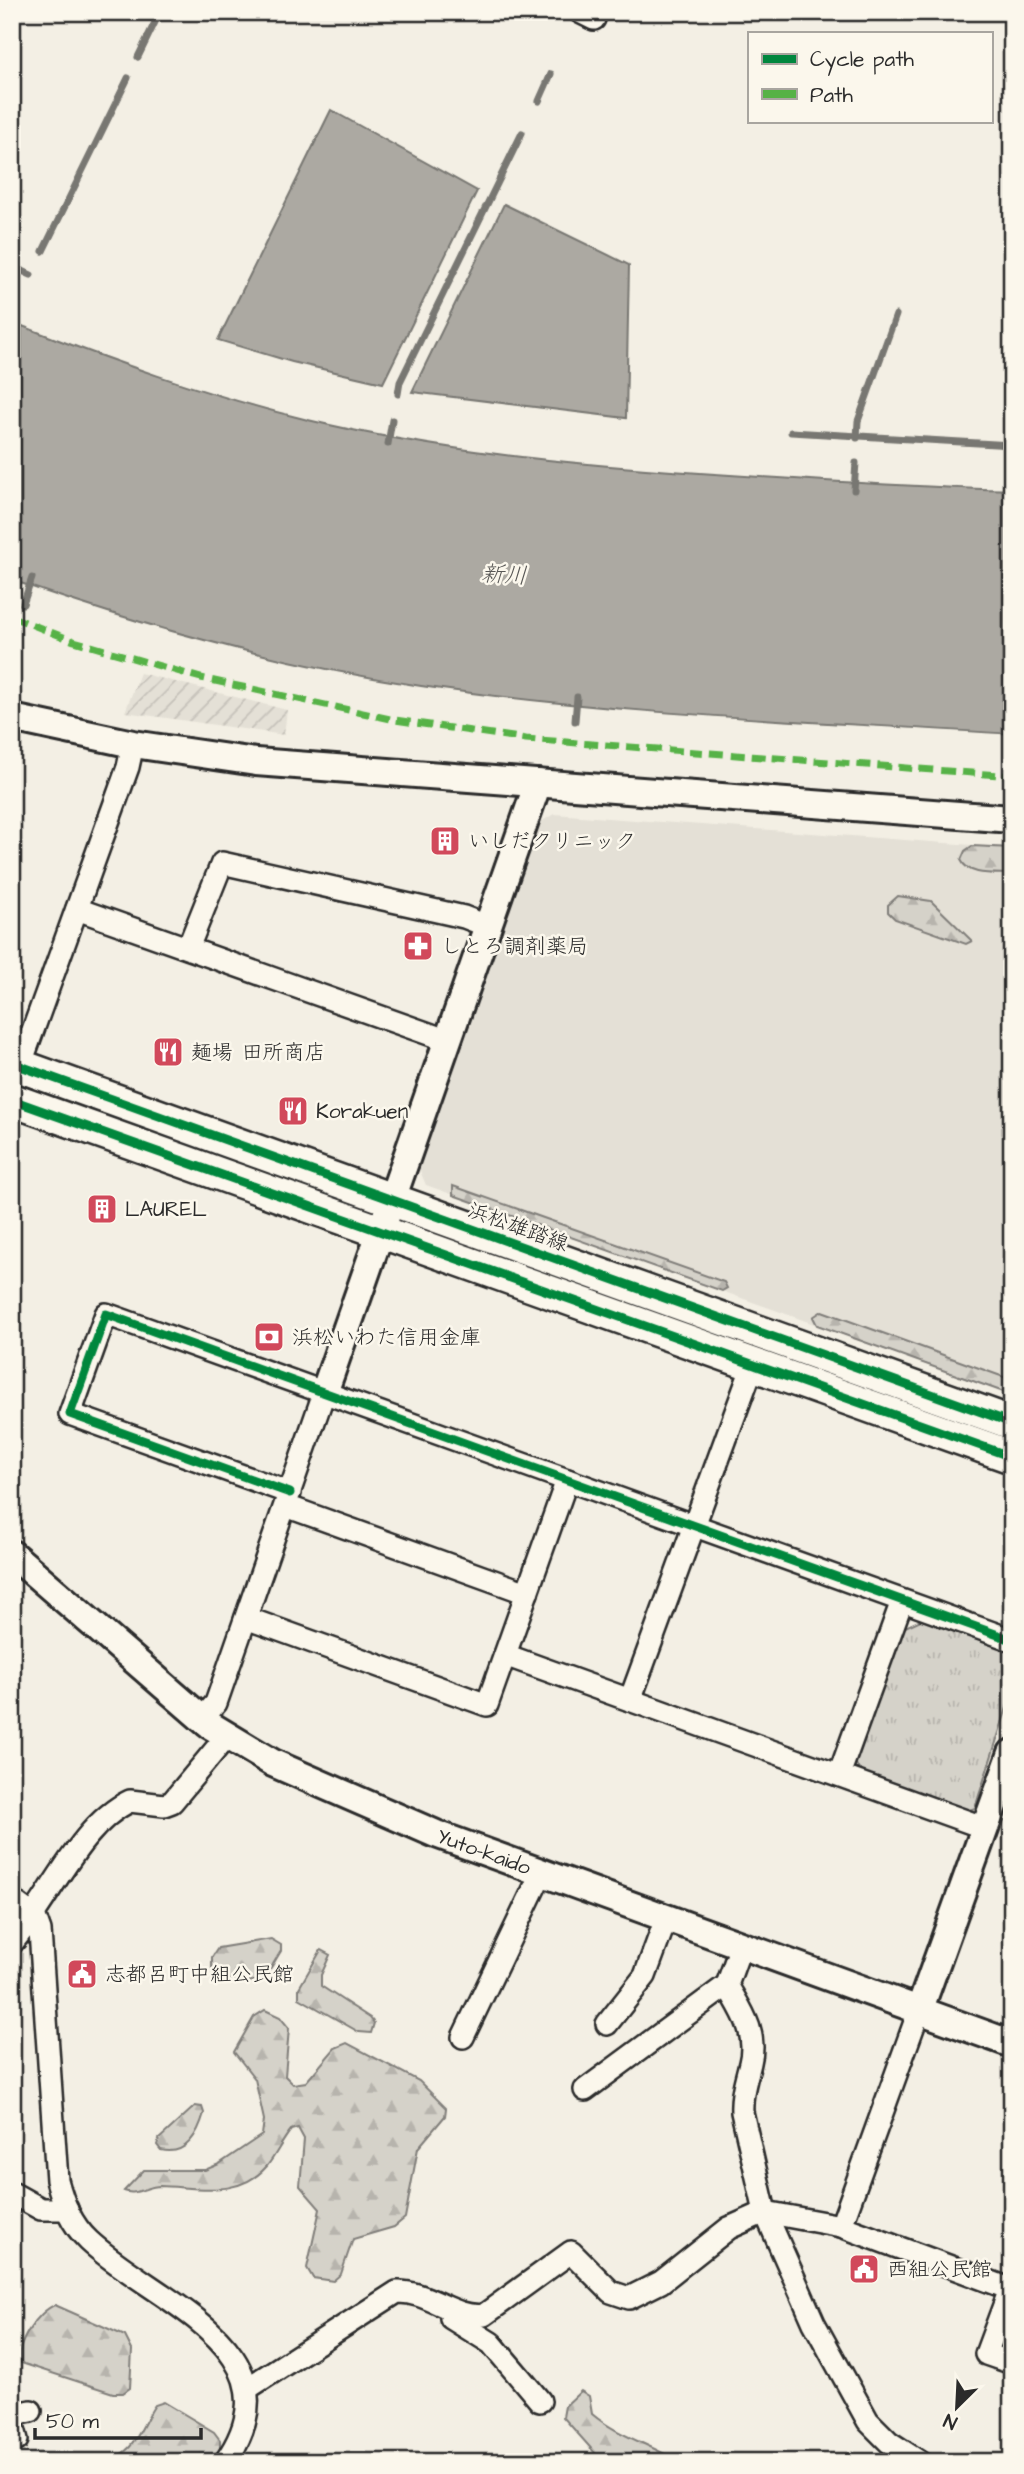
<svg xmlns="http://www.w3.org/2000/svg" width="1024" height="2474" font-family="'Architects Daughter','Klee One',sans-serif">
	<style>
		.built { fill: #e4e0d6 }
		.industrial { fill: url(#industrial-furrows) }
		.grass { fill: url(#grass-tufts); stroke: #807e7a; stroke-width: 2 }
		.forest { fill: url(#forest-firs); stroke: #807e7a; stroke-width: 2 }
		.water { fill: #aca9a2; stroke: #787772; stroke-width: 2 }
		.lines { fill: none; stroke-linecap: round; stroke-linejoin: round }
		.stream { stroke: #787772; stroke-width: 7 }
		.minor-casing { stroke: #2b2b2b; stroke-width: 26 }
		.tertiary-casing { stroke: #2b2b2b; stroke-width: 32 }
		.primary-casing { stroke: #2b2b2b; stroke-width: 37 }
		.minor { stroke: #fbf7ec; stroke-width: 21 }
		.tertiary { stroke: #fbf7ec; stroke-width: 26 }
		.primary { stroke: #fbf7ec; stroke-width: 32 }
		.quiet { stroke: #56b246; stroke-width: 7; stroke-dasharray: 14 7; stroke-linecap: butt }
		.cycleway-casing { stroke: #fbf7ec; stroke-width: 13 }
		.cycleway { stroke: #00873e; stroke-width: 9 }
		.labels { text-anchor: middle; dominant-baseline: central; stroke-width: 5; stroke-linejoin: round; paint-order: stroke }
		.poi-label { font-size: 21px; fill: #2b2b2b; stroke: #fbf7ec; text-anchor: start }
		.street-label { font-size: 21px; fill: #2b2b2b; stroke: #fbf7ec }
		.water-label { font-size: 23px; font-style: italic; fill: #585755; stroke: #fbf7ec }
	</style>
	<defs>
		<pattern id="industrial-furrows" width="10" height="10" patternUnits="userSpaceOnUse" patternTransform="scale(1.75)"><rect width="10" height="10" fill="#e4e0d6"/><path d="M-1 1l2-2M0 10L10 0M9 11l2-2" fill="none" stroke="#c4c0b8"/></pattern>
		<pattern id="grass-tufts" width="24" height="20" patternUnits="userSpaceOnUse" patternTransform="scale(1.75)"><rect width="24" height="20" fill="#d5d2c9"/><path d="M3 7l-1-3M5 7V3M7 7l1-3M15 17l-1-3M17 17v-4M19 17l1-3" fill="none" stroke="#b7b4ad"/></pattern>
		<pattern id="forest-firs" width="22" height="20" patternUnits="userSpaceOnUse" patternTransform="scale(1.75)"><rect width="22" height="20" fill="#d5d2c9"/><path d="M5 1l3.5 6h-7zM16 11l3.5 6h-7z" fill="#b7b4ad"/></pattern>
	</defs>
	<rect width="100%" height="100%" fill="#f3efe4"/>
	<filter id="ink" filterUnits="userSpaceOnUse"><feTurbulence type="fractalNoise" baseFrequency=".0143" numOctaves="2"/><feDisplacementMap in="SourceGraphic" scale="14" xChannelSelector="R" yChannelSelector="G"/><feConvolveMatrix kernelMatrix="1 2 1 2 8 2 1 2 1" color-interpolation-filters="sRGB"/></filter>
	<g filter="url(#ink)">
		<path class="built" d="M554,814L1012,848V1395L426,1185L417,1164L539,823Z"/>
		<path class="industrial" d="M140,673L287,710L284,735L125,712Z"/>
		<path class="grass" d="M925,1618L1012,1649V1692L975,1808L967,1811L860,1772L855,1762L903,1628Z"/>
		<g class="forest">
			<path d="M972,846L1012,848V874C994,873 969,877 961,860L965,851Z"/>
			<path d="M898,896L931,901L972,941L966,944L895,919L888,912V905Z"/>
			<path d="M453,1186L724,1282L727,1288L722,1291L453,1195Z"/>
			<path d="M822,1311L1012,1380V1395L817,1325L813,1317Z"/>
			<path d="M271,1939L281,1945V1951C264,1978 265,1986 231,1979C222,1978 217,1977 212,1969V1957L218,1948Z"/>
			<path d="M321,1950L330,1955L321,1975V1986L370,2018L374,2023L371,2033L359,2032L299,1998V1988Z"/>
			<path d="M265,2010L280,2017L289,2028L285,2076L293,2084L306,2082L335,2048L347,2043L419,2081L446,2108L445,2116L418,2148L405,2218L394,2227L353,2239L341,2274L333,2281L313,2278L307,2268L320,2209L300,2186L304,2139L298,2128L291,2130C282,2141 276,2155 267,2166C239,2199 197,2187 160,2186C147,2186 136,2196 124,2191L144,2170H205L219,2164L262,2135L264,2120L255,2079L234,2052L254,2017Z"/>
			<path d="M195,2106L202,2107L204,2113C198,2134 186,2156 161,2150L157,2145L159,2139Z"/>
			<path d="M55,2305L125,2336L132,2350L130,2388L123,2393H113L21,2363C14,2346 38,2311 55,2305Z"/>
			<path d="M581,2391L589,2396L592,2414C618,2436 650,2444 679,2462H603L563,2417L565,2406Z"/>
			<path d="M164,2402L214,2432L220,2440V2450L213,2462H104C137,2453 138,2430 155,2405Z"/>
		</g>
		<g class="water">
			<path d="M331,110L477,191L383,383L292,362L218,340Z"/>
			<path d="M504,204L629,265L626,418L412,392Z"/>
			<path d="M12,322C109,360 206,395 308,420C437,451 568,464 700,473C804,480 908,487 1012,490V734C815,721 616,715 421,686C282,665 145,627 12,580Z"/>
		</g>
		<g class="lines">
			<g class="stream">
				<path d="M138,57L160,12"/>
				<path d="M539,101L551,74"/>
				<path d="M43,251L128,78"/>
				<path d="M12,266L31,275"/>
				<path d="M12,314L16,306"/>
				<path d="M398,394L400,382L522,133"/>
				<path d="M791,432L1012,445"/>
				<path d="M857,438L858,421L896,315"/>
				<path d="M388,444L392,420"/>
				<path d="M854,490L856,463"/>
				<path d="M23,604L32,578"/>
				<path d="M575,721L577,697"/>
			</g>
			<g class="minor-casing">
				<g id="minor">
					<path d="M580,12L594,19"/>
					<path d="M77,909L446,1040"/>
					<path d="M188,948L222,863L464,917L487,926"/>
					<path d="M20,1066L128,767L133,744"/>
					<path d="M290,1493L70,1414L106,1314L1012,1640"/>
					<path d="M286,1506L527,1593"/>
					<path d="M246,1618L487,1705L567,1480"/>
					<path d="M505,1655L985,1828"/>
					<path d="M630,1700L753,1365"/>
					<path d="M202,1719L216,1703L324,1393"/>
					<path d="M839,1775L902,1601"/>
					<path d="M12,1900L35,1917L40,1931L57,2180C63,2203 71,2224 89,2241C154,2302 304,2349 225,2462"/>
					<path d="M12,1943C49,1901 79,1825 130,1801L164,1805L172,1802L226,1737"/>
					<path d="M741,1946L727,1985C741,2010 758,2032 750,2063C746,2080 741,2094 742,2112L765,2212L814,2323L868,2421L889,2442L920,2462"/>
					<path d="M607,2024L645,1976L666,1919"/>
					<path d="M463,2037L541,1874"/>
					<path d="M585,2090L727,1985"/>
					<path d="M12,2193L41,2209H67"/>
					<path d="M841,2226L919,2011"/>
					<path d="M1012,2284L986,2354L1012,2363"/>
					<path d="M451,2318L491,2343L540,2401"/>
					<path d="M248,2388L397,2292C429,2291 453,2319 484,2315L571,2252L611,2292L629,2298L661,2282L729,2228L765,2212L841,2226L1010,2289"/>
					<path d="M12,2415L31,2411"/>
					<path d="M12,2421L17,2440"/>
				</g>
			</g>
			<g class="tertiary-casing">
				<g id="tertiary">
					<path d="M12,718L133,744L256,762L1012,819"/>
					<path d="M324,1393L538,783"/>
					<path id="s1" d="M12,1554L208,1724L273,1763L436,1834L1012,2044"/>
					<path d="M919,2011L1012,1753"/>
				</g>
			</g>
			<g class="primary-casing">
				<g id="primary">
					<path d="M12,1063L1012,1423"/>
					<path d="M12,1100L1012,1457"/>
				</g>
			</g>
			<use href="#minor" class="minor"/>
			<use href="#tertiary" class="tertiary"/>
			<use href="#primary" class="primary"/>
			<path class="quiet" d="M12,617L74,641L201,678L395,720L526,739L1012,776"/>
			<g class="cycleway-casing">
				<g id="cycleway">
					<path d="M12,1063L1012,1423"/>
					<path d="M12,1100L1012,1457"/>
					<path d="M290,1493L70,1414L106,1314L1012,1640"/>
				</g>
			</g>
			<use href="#cycleway" class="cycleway"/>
		</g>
	</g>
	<defs>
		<g id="building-square" transform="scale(1.575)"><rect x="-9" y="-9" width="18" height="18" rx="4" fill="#d1495b" stroke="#fbf7ec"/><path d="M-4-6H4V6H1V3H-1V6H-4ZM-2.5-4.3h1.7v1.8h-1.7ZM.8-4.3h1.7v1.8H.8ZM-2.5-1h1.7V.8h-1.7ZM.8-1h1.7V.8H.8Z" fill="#fff"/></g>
		<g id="pharmacy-square" transform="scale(1.575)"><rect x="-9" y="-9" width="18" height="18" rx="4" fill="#d1495b" stroke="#fbf7ec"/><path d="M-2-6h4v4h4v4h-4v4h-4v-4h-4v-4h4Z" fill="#fff"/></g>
		<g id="restaurant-square" transform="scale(1.575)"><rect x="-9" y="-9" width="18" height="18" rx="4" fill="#d1495b" stroke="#fbf7ec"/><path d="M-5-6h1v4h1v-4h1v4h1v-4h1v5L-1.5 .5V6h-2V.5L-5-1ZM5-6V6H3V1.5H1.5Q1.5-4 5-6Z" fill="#fff"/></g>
		<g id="bank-square" transform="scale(1.575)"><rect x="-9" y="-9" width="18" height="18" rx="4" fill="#d1495b" stroke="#fbf7ec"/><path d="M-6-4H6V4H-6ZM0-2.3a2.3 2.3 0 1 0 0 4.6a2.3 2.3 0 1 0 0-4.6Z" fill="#fff"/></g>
		<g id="civic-square" transform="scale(1.575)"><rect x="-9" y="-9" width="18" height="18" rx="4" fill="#d1495b" stroke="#fbf7ec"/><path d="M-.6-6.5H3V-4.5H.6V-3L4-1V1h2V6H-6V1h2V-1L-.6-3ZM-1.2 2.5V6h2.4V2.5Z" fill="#fff"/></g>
	</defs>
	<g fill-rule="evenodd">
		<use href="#building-square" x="445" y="841"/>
		<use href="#pharmacy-square" x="418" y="946"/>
		<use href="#restaurant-square" x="168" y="1052"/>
		<use href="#restaurant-square" x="293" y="1111"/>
		<use href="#building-square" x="102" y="1209"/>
		<use href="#bank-square" x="269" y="1337"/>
		<use href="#civic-square" x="82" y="1974"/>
		<use href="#civic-square" x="864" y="2269"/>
	</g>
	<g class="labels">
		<g class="poi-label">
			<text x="468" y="841">いしだクリニック</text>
			<text x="441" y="946">しとろ調剤薬局</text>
			<text x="191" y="1052">麺場 田所商店</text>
			<text x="316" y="1111">Korakuen</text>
			<text x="125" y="1209">LAUREL</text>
			<text x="292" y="1337">浜松いわた信用金庫</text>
			<text x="105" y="1974">志都呂町中組公民館</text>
			<text x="887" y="2269">西組公民館</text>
		</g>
		<g class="street-label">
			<text transform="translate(518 1227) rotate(20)">浜松雄踏線</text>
			<text stroke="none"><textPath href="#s1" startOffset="564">Yuto-kaido</textPath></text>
		</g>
		<g class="water-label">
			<text transform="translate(504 575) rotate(3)">新川</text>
		</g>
	</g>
	<rect width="1024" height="2474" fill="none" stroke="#fbf7ec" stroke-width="42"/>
	<rect x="21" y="21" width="982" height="2432" fill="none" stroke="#2b2b2b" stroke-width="2.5" filter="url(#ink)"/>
	<rect x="748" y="32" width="245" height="91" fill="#fbf7ec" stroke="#a8a59f" stroke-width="2"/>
	<rect x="762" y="54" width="35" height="10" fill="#00873e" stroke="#a8a59f" stroke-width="2"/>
	<text x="810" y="66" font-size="21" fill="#2b2b2b">Cycle path</text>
	<rect x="762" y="89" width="35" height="10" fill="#56b246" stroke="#a8a59f" stroke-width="2"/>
	<text x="810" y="102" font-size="21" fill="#2b2b2b">Path</text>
	<g transform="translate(957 2407) rotate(204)" stroke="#fbf7ec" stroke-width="5" paint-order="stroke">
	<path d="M0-5L12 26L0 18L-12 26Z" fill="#2b2b2b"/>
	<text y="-10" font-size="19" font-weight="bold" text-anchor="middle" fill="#2b2b2b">N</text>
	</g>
	<path d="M35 2428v10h166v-10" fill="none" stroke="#2b2b2b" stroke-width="3.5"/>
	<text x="46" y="2428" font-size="21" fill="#2b2b2b" stroke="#fbf7ec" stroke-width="5" paint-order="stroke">50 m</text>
</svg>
